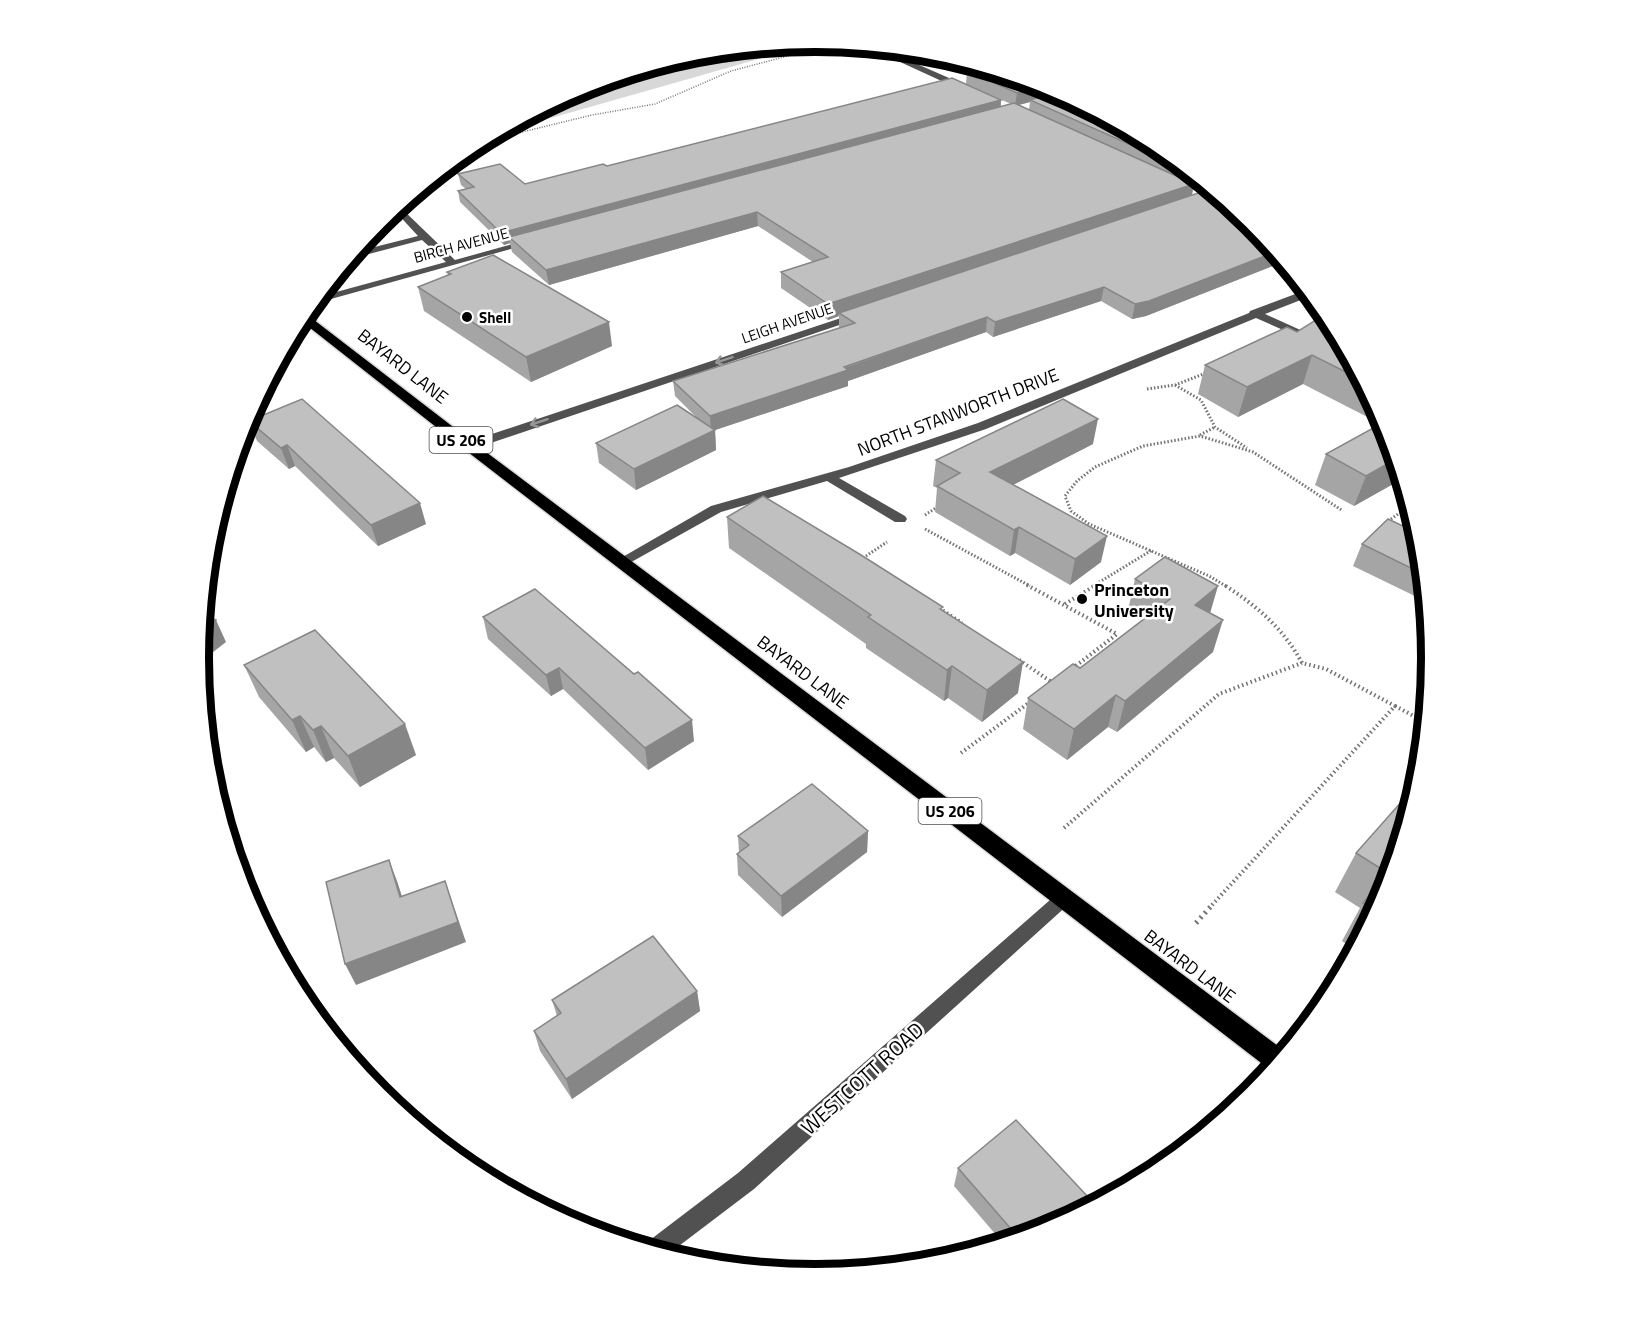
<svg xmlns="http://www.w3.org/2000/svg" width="1630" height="1317" font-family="'Titillium Web',sans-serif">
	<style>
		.green { fill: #d8d8d8 }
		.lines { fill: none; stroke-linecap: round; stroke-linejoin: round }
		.highway-casing { stroke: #dbdbdb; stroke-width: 3 }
		.path-far3 { stroke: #737373; stroke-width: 1.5; stroke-dasharray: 1 1.5; stroke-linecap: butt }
		.path-far2 { stroke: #737373; stroke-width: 3; stroke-dasharray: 1.5 2; stroke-linecap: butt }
		.path-far1 { stroke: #737373; stroke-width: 4; stroke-dasharray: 1.5 3; stroke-linecap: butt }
		.path { stroke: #737373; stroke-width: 5; stroke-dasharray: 2 4.5; stroke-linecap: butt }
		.minor { fill: #515151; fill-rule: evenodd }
		.highway { fill: #000; fill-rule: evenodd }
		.wall { fill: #a5a5a5; fill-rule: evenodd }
		.shaded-wall { fill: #868686 }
		.building { fill: #c0c0c0; stroke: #868686; stroke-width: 1.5 }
		.oneway { stroke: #979797 }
		.poi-dot { fill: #000; stroke: #fff; stroke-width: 2 }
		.labels { text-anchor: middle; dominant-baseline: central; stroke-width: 5; stroke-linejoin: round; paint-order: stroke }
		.far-street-label { font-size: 15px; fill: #000; stroke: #fff }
		.far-poi-label { font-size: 15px; font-weight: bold; fill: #000; stroke: #fff; text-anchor: start }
		.shield { fill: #fff; stroke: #4c4c4c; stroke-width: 1.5 }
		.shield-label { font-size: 16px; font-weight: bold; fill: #000 }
		.street-label { font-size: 18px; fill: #000; stroke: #fff }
		.poi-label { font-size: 18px; font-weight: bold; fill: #000; stroke: #fff; text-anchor: start }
		.near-street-label { font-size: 21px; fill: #000; stroke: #fff }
		.rim { fill: none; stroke: #000; stroke-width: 8 }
	</style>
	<rect width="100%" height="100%" fill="#fff"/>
	<path class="green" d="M819,42L495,134L579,89L695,54Z"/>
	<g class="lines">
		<g class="highway-casing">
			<path id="highway" d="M305,313L474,443L1286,1052L1269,1069L464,449L300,320Z"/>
		</g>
		<path class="path-far3" d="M481,142L592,115L655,104L731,71L833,44"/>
		<g class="path-far2">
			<path d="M1175,385L1201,400L1215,427L1247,448"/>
			<path d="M1147,389L1175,385L1206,373"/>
			<path d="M1200,435L1215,427"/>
			<path d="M925,515L939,506"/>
			<path d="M1388,521L1410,506"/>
			<path d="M925,529L1030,586"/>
			<path d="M863,558L887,542"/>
			<path d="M1093,586L1152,550"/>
			<path d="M1226,586L1209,576L1089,524L1071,511L1065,496L1077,481L1095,467L1143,446L1200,436L1253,452L1343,511"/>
		</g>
		<g class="path-far1">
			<path d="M1027,585L1117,634L1073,668"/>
			<path d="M1065,604L1096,585"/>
			<path d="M939,608L962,623"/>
			<path d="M1019,660L1053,683"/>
			<path d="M1395,706L1425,722"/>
			<path d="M961,753L1030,702"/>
			<path d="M1064,828L1219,694L1302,663"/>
			<path d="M1212,905L1395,706L1326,669L1302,663C1284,629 1256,605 1224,585"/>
		</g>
		<path class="path" d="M1196,923L1213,904"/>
		<g class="minor">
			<path d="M901,57L965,85L966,87L959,89L898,61Z"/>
			<path d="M399,206L455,260L531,239L536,242L313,304L318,297L446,262L422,240L350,259L355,252L418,236L394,210Z"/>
			<path d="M1306,290L1311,296L1265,314L1307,333V337H1299L1256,318L986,429L839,478L905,516L907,519L905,522H895L827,481L721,512L626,565H616L614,562L711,506L849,467L978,423L1249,313L1250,311Z"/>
			<path d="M859,312L863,313V317L473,449H465L463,446L465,443Z"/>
			<path d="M1064,890L1070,893L1073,898L1070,903L754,1189L667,1255L644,1248L646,1243L738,1173L1058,893Z"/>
		</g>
		<use href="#highway" class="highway"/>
	</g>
	<g class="wall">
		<path d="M967,71L1158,146L1251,223L1283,262L1146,316L1132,319L1101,301L993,337L986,332L848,381V386L715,430L716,450L636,490L599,463L596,443L697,418L675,396L673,381L839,328V316L828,320L781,288V272L813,262L758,226L549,285L512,252L510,243L504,245L460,202L458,191L466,189L461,185L458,174L525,184L607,166L1001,100V107L1011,104L966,84ZM1030,102L1029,110L1018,105ZM1193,188L1203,192L1192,196Z"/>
		<path d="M447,272L612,346L531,382L424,311L418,287L448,275Z"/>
		<path d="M1329,319L1385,423L1402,479L1354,506L1315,485L1326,454L1381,424L1303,384L1238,417L1198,394L1205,365L1297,332Z"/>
		<path d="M249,421L426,524L378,546L295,466L289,469L257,441Z"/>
		<path d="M1093,444L1013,485L1101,562L1070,585L1015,553L1010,556L935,512L937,488L933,486L936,460Z"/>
		<path d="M727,517L942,611L1018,693L982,722L948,698L944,701L866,648V644L729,548Z"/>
		<path d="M1420,539L1425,597L1421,599L1353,566L1362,544Z"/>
		<path d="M1135,579L1210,613L1213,652L1117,732L1108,727L1067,760L1023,729L1028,698L1080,668L1143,619L1128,610Z"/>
		<path d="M483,617L694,741L648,770L563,689L551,696L488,639Z"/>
		<path d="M244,665L416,755L360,787L334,758L326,762L314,747L306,752L259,697Z"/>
		<path d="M1419,782L1384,895L1355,950L1342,941L1360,908L1335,892L1356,853Z"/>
		<path d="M868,831L867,852L782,917L738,875L737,854L739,852L738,836Z"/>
		<path d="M697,991L700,1011L572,1099L540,1051L534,1031L557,1016L552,1000Z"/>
		<path d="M958,1168L1051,1228L1003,1243L954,1186Z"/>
	</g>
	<g class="shaded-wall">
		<path d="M1043,86L1051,89L1060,94L1030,100V102L1015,106L1017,93Z"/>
		<path d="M1001,100L1000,110L509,237L510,243L504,245L501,233Z"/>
		<path d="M1194,184L1191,199L839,313V316L828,320V304Z"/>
		<path d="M398,207L402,221L374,228L379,222Z"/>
		<path d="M757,212L758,226L549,285L546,270Z"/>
		<path d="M1275,252L1283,262L1146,316L1132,319L1135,304Z"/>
		<path d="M1104,287L1101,301L993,337L995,322Z"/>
		<path d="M987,317L986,332L848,381V386L715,430L716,450L636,490L634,469L711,431L710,416Z"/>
		<path d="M609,322L612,346L531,382L526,357Z"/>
		<path d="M1312,355L1303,384L1238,417L1247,387Z"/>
		<path d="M1098,419L1093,444L987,498L990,472Z"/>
		<path d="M287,445L295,466L289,469L281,448Z"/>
		<path d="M1396,459L1402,479L1354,506L1366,476Z"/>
		<path d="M420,503L426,524L378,546L371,525Z"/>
		<path d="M1019,527L1015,553L1010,556L1014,530Z"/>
		<path d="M1107,536L1101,562L1070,585L1075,559Z"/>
		<path d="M1218,586L1209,617L1195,605Z"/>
		<path d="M216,620L226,642L199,663V658L201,631Z"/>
		<path d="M1223,620L1213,652L1117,732L1125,701Z"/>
		<path d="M1023,662L1018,693L982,722L987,690Z"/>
		<path d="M952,666L948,698L944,701L947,670Z"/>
		<path d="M559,668L563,689L551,696L546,675Z"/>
		<path d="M1116,695L1108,727L1067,760L1074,729Z"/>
		<path d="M300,716L314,747L306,752L292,720Z"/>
		<path d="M692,720L694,741L648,770L645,748Z"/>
		<path d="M405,724L416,755L360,787L348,756Z"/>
		<path d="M321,726L334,758L326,762L313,730Z"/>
		<path d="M868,831L867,852L782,917L781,896Z"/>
		<path d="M389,860L397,881L409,918L400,897Z"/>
		<path d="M445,881L466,942L356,985L345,964Z"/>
		<path d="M697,991L700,1011L572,1099L566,1079Z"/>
		<path d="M1089,1198L1085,1210L1066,1220Z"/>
	</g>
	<g class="building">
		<path d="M981,68L1043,86L1017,93L967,71Z"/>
		<path d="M952,78L1001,100L501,233L458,191L474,187L458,174L500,164L525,184L603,164L607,166Z"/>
		<path d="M1056,92L1158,146L1187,170L1030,100Z"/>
		<path d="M1014,103L1194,184L828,304L781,272L828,257L757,212L546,270L509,237Z"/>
		<path d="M1210,189L1251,223L1275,252L1149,301L1135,304L1104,287L995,322L987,317L844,367L848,370L710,416L673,381L855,323L839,313Z"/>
		<path d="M493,255L609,322L526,357L418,287L451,274L447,272Z"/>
		<path d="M1322,316L1329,319L1362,380L1312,355L1247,387L1205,365L1287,327L1297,332Z"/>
		<path d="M302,399L420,503L371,525L287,445L281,448L249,421Z"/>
		<path d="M1063,399L1098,419L990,472L1107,536L1075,559L1019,527L1014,530L937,486L960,473L936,460Z"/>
		<path d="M677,405L715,430L634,469L596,443Z"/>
		<path d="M1384,422L1396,459L1366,476L1326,454Z"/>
		<path d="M763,496L861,555L943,607L940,609L1023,662L987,690L952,666L947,670L868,617L871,615L727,517Z"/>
		<path d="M1388,519L1418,533L1420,539L1423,574L1362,544Z"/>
		<path d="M1165,557L1218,586L1195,605L1223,620L1125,701L1116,695L1074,729L1028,698L1073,664L1080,668L1170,599L1135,579Z"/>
		<path d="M535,589L634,674L638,672L692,720L645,748L559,668L546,675L483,617Z"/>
		<path d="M203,615L216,620L201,631Z"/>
		<path d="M315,630L405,724L348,756L321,726L313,730L300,716L292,720L244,665Z"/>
		<path d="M1419,782L1384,895L1376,911L1363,903L1388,873L1356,853Z"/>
		<path d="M812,784L868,831L781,896L737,854L749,845L738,836Z"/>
		<path d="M389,860L400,897L445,881L458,922L345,964L326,882Z"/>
		<path d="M653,936L697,991L566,1079L534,1031L561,1013L552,1000Z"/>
		<path d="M1016,1120L1089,1198L1066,1220L1051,1228L1019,1238L958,1168Z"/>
	</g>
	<defs><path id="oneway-shaft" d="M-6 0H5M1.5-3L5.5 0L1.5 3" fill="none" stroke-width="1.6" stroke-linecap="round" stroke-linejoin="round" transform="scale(1.5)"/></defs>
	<g class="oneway">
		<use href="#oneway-shaft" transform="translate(724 360) rotate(161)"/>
		<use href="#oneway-shaft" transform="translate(539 422) rotate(162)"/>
	</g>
	<g class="poi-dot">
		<circle cx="467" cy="317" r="6"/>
		<circle cx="1082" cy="599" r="6"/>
	</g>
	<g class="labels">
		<g class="far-street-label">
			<text transform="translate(461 245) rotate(-15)">BIRCH AVENUE</text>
			<text transform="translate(787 323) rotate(-19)">LEIGH AVENUE</text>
		</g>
		<g class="far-poi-label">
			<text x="479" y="317">Shell</text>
		</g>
		<g class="shield">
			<rect x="429.5" y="427" width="63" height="26" rx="4.5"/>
			<rect x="918.5" y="798" width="63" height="26" rx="4.5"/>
		</g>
		<g class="shield-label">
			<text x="461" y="440">US 206</text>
			<text x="950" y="811">US 206</text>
		</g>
		<g class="street-label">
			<text transform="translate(403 366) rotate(38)">BAYARD LANE</text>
			<text transform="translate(958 412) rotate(-21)">NORTH STANWORTH DRIVE</text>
			<text transform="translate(803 672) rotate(37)">BAYARD LANE</text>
			<text transform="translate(1190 966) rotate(37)">BAYARD LANE</text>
		</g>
		<g class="poi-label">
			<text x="1094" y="589">Princeton<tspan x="1094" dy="21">University</tspan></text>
		</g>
		<g class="near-street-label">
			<text transform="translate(862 1078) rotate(-42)">WESTCOTT ROAD</text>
		</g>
	</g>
	<path d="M0 0H1630V1317H0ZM209 658a606 606 0 1 1 1212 0a606 606 0 1 1-1212 0Z" fill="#fff" fill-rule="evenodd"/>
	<path class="rim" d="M209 658a606 606 0 1 1 1212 0a606 606 0 1 1-1212 0Z"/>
</svg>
